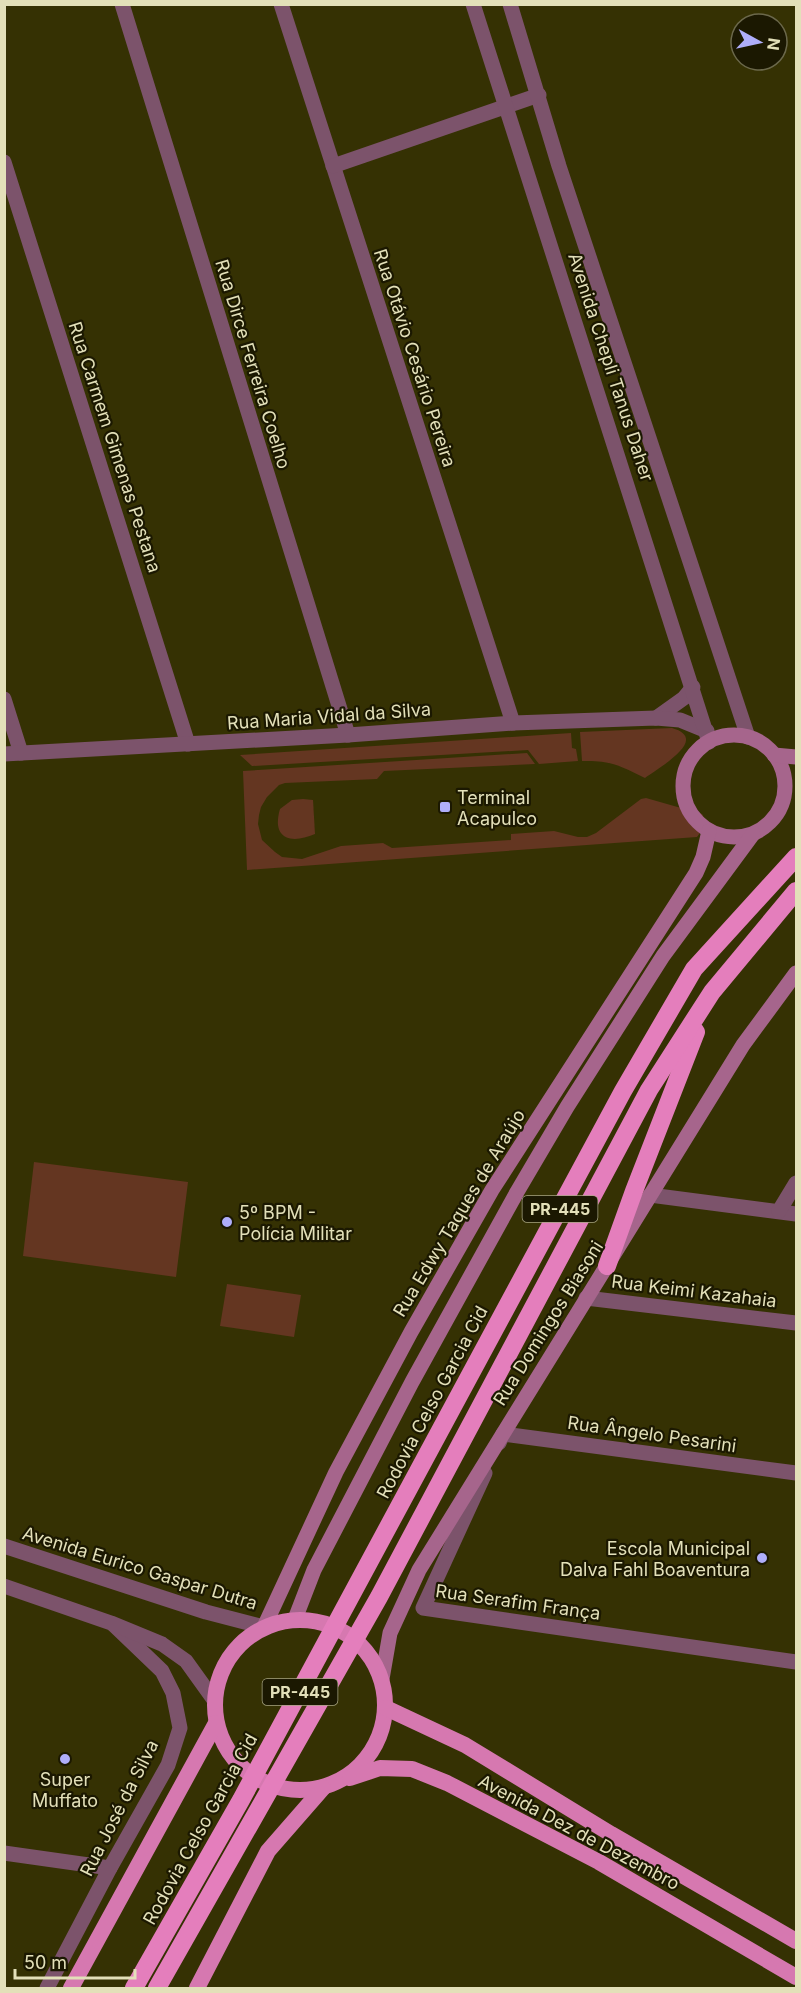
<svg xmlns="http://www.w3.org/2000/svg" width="801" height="1993" font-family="Inter,sans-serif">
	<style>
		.green { fill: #643621 }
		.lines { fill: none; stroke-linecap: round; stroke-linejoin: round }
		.minor { stroke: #7c536b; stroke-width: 15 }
		.tertiary { stroke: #7c536b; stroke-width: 15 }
		.secondary { stroke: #a6658c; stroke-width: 15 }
		.trunk { stroke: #d678b0; stroke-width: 16 }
		.motorway { stroke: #e47ebc; stroke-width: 18 }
		.poi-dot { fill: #afaefa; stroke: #1b1801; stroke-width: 2 }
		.labels { text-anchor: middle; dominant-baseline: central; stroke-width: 4.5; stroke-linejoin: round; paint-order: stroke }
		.shield { fill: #1b1801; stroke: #a7a482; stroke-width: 1.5 }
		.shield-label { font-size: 16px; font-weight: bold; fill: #e3e0b9 }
		.street-label { font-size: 18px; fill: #e3e0b9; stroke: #1b1801 }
		.poi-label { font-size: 18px; fill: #e3e0b9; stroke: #1b1801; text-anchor: start }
	</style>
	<rect width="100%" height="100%" fill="#353103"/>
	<g class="green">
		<path d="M672,728C711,739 658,768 645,778C620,766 611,760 582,761L580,732Z"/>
		<path d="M571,733L572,748L576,749L578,761L539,764L528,750L252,766L240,755Z"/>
		<path d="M527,753L535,764L384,771L377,779L285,783L279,785L267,797L261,807L259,815L258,824L262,840L275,852L282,857L302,859L341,846L383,843L392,848L511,840V834L554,831L578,837H587L596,833L641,799L646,798L702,814C708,823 703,829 697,837L247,870L243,771Z"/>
		<path d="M303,799L313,800L315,834C292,844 271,840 280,809L292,800Z"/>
		<path d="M34,1162L188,1182L176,1277L23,1256Z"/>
		<path d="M227,1284L301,1295L294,1337L220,1326Z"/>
	</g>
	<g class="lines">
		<g class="minor">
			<path d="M122,4L348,735"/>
			<path d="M281,4L513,723"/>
			<path d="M4,162L188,744"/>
			<path d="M333,166L539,95"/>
			<path d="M4,699L21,753"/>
			<path d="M656,718L684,698L693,687"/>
			<path d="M4,754L348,735L513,723L656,718L680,720L707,731"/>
			<path d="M650,1195L796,1214"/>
			<path d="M779,1211L796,1183"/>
			<path d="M586,1298L796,1323"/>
			<path d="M499,1443L503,1434L796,1473"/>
			<path d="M485,1473L423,1608L796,1662"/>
			<path d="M4,1853L110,1868"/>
			<path d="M47,1988L110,1868L168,1765L180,1728L173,1693L162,1671L114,1625"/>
		</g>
		<g class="tertiary">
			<path d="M473,4L709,742"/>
			<path d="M510,4L559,166L748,737"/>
			<path d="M4,1546L206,1612L264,1627"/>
			<path d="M4,1586L111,1623L162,1644L186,1661L214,1700"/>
		</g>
		<g class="secondary">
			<circle cx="734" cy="786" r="51"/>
			<path d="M774,755L796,757"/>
			<path d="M295,1619L314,1570L412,1382L517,1192L567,1107L663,956L753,834"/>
			<path d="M264,1627L336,1472L411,1332L492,1190L696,873L703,857L709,831"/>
			<path d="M382,1679L390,1633L419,1570L743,1045L796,973"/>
		</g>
		<g class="trunk">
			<circle cx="300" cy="1705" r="85"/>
			<path d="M386,1708L465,1745L611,1834L796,1941"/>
			<path d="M350,1778L380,1768L412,1769L447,1783L599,1862L796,1977"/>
			<path d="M71,1988L216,1723"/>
			<path d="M197,1988L268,1851L323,1788"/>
		</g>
		<g class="motorway">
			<path d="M607,1266L634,1191L696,1032"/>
			<path d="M134,1988L241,1800L623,1091L694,969L796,857"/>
			<path d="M157,1988L379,1597L649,1090L712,992L796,891"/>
		</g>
	</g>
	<g class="poi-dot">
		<rect x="439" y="801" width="12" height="12" rx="3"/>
		<circle cx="227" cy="1222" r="6"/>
		<circle cx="762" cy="1558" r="6"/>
		<circle cx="65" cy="1759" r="6"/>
	</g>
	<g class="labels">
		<g class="shield">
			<rect x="522.5" y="1196" width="75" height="26" rx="4.5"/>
			<rect x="262.5" y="1679" width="75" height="26" rx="4.5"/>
		</g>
		<g class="shield-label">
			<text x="560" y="1209">PR-445</text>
			<text x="300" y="1692">PR-445</text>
		</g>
		<g class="street-label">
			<text transform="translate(415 358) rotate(72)">Rua Otávio Cesário Pereira</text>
			<text transform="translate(253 364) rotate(73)">Rua Dirce Ferreira Coelho</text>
			<text transform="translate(611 367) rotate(72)">Avenida Chepli Tanus Daher</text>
			<text transform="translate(115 447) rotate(72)">Rua Carmem Gimenas Pestana</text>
			<text transform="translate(329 716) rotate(-4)">Rua Maria Vidal da Silva</text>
			<text transform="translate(459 1213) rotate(-59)">Rua Edwy Taques de Araújo</text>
			<text transform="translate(694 1291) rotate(7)">Rua Keimi Kazahaia</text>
			<text transform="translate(548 1323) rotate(-58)">Rua Domingos Biasoni</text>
			<text transform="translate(432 1402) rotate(-62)">Rodovia Celso Garcia Cid</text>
			<text transform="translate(652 1434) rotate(8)">Rua Ângelo Pesarini</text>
			<text transform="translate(140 1568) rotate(17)">Avenida Eurico Gaspar Dutra</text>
			<text transform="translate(518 1602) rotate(8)">Rua Serafim França</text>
			<text transform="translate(119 1808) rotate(-63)">Rua José da Silva</text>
			<text transform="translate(200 1829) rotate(-61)">Rodovia Celso Garcia Cid</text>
			<text transform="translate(579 1832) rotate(28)">Avenida Dez de Dezembro</text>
		</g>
		<g class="poi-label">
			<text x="457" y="797">Terminal<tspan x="457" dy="21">Acapulco</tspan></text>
			<text x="239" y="1212">5º BPM -<tspan x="239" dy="21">Polícia Militar</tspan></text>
			<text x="750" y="1548" text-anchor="end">Escola Municipal<tspan x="750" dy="21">Dalva Fahl Boaventura</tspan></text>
			<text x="65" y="1779" text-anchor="middle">Super<tspan x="65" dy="21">Muffato</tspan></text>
		</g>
	</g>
	<rect width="801" height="1993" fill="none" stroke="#e3e0b9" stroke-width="12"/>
	<g transform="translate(759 42) rotate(98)"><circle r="28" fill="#1b1801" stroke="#6b684b" stroke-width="1.5"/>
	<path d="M0-4.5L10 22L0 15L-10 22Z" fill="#afaefa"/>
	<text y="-9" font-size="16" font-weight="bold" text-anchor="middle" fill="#e3e0b9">N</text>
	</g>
	<path d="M15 1969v9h120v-9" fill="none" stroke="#e3e0b9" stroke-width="3"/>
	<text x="24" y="1969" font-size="18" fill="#e3e0b9" stroke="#1b1801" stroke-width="4.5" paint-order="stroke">50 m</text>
</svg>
